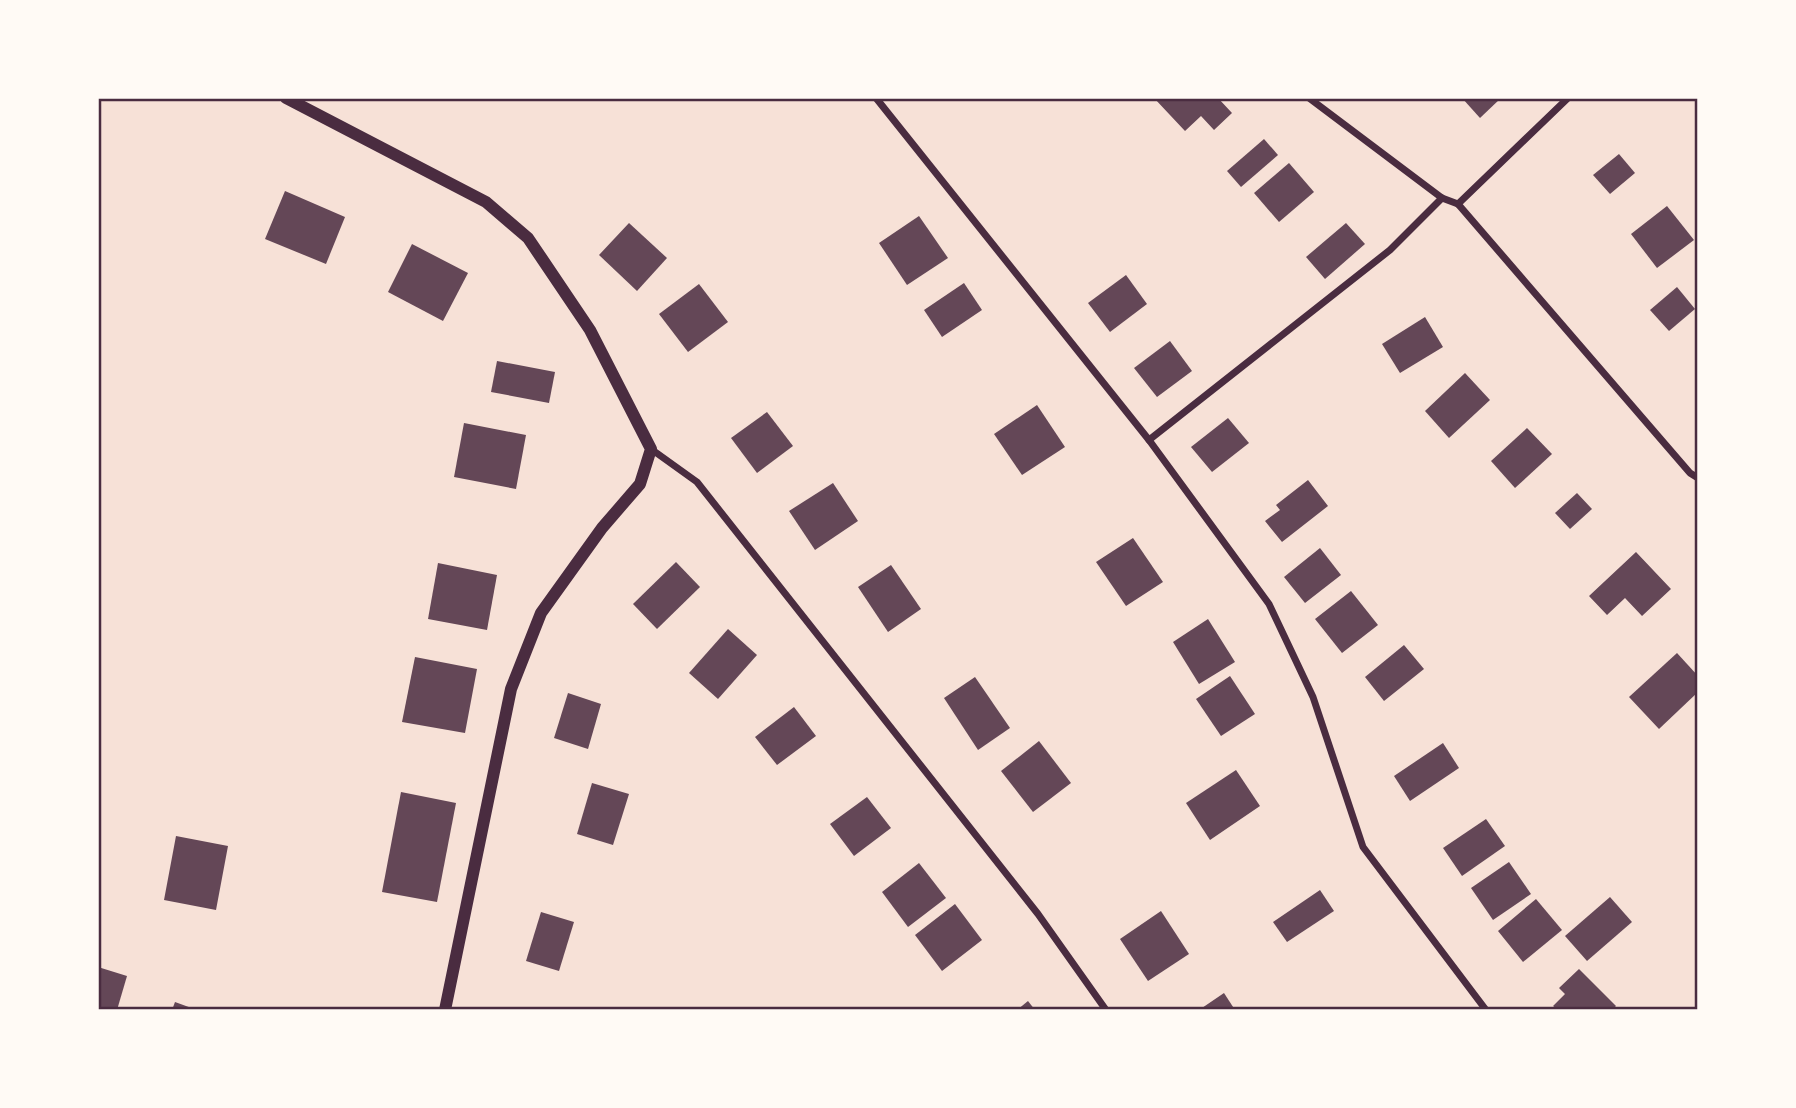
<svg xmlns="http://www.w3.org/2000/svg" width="1796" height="1108" font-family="'Crimson Pro',serif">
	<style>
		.building { fill: #644757 }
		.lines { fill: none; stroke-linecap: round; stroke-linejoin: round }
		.minor { stroke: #4a2c40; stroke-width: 7 }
		.tertiary { stroke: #4a2c40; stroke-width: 12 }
		.neatline { fill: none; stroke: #4a2c40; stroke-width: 2.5 }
	</style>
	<rect width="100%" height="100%" fill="#f7e1d7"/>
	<g class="building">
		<path d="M1154,98H1218L1232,113L1214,130L1201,116L1185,131Z"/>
		<path d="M1462,98H1501L1480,118Z"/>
		<path d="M1264,139L1278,155L1241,187L1227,171Z"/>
		<path d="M1619,154L1635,173L1610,194L1593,175Z"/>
		<path d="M1289,163L1314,192L1279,222L1254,193Z"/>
		<path d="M285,191L345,217L326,264L265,239Z"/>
		<path d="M1667,206L1694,240L1657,268L1631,234Z"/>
		<path d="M919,216L948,258L907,285L879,243Z"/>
		<path d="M629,223L667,258L637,291L599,255Z"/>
		<path d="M1346,223L1365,244L1325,279L1306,257Z"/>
		<path d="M412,244L468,273L443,321L388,292Z"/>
		<path d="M1126,275L1147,304L1110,332L1088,303Z"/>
		<path d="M964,283L982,310L942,337L924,310Z"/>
		<path d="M699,284L728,322L688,352L659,314Z"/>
		<path d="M1677,287L1695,309L1669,331L1650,310Z"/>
		<path d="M1425,317L1443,347L1400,373L1382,344Z"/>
		<path d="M1170,341L1192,371L1157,397L1134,368Z"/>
		<path d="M497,361L555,372L549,403L491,392Z"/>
		<path d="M1465,373L1490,400L1449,438L1425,411Z"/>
		<path d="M1037,405L1065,447L1022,475L994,434Z"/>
		<path d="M767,412L793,446L757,473L731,438Z"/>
		<path d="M1228,418L1249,443L1212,472L1191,447Z"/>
		<path d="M464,423L526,435L516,489L454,477Z"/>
		<path d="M1527,428L1552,454L1515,488L1491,461Z"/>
		<path d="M1308,480L1328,506L1282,542L1265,521L1280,510L1276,505Z"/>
		<path d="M833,483L858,521L815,550L789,511Z"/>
		<path d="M1577,493L1592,509L1570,529L1555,513Z"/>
		<path d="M1133,538L1163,582L1126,606L1096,562Z"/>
		<path d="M1320,548L1341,575L1305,603L1284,577Z"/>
		<path d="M1636,552L1671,589L1642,616L1625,598L1607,615L1589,596Z"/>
		<path d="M676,562L700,587L657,629L633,604Z"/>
		<path d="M438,563L497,575L487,630L428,619Z"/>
		<path d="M891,565L921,609L888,632L858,587Z"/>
		<path d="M1351,591L1378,625L1342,653L1315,619Z"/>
		<path d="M1208,619L1235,662L1199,684L1173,642Z"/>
		<path d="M728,629L757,655L718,699L689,673Z"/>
		<path d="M1404,645L1424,669L1384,701L1365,677Z"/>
		<path d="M1677,653L1698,676V692L1659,729L1629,697Z"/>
		<path d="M415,657L477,669L465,733L402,722Z"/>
		<path d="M1230,676L1255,714L1221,736L1196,699Z"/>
		<path d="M975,677L1010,728L978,750L944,698Z"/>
		<path d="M568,693L601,704L588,749L554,738Z"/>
		<path d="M794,707L816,736L777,765L755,737Z"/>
		<path d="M1039,741L1071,783L1033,812L1001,771Z"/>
		<path d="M1443,743L1459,768L1410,801L1394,776Z"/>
		<path d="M1236,770L1260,806L1210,840L1186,803Z"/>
		<path d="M592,783L629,794L613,845L577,834Z"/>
		<path d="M401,792L456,803L437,902L382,892Z"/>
		<path d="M867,797L891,828L854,856L830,824Z"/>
		<path d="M1486,819L1505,846L1462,876L1443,848Z"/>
		<path d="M176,836L228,846L216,910L164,900Z"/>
		<path d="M1509,862L1531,894L1493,920L1471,888Z"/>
		<path d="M919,863L946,898L908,927L882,892Z"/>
		<path d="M1320,890L1334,911L1287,942L1273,922Z"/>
		<path d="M1610,897L1632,922L1587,961L1565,936Z"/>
		<path d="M1536,899L1562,930L1523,962L1498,931Z"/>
		<path d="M955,904L982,940L942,971L915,935Z"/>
		<path d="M1161,911L1189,954L1148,981L1120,939Z"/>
		<path d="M541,912L574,922L559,971L526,961Z"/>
		<path d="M98,967L127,976L117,1010H98Z"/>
		<path d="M1579,969L1616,1006L1612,1010H1558L1553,1006L1565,994L1559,988Z"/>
		<path d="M1224,993L1235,1010H1199Z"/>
		<path d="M1028,1001L1035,1010H1017Z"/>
		<path d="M175,1002L197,1010H172Z"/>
	</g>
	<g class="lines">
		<g class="minor">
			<path d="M876,98L1149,440L1269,604L1313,697L1363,847L1486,1010"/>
			<path d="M1309,98L1442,198L1458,204L1690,473L1698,478"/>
			<path d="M1458,204L1568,98"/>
			<path d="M1149,440L1390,250L1442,198"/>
			<path d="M651,449L697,482L1038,914L1106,1010"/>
		</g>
		<path class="tertiary" d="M286,98L486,202L528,238L590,330L651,449L640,484L602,528L541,613L511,689L445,1010"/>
	</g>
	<rect width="1796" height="1108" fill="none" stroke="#fffaf5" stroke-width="200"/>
	<rect x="100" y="100" width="1596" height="908" class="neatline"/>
</svg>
